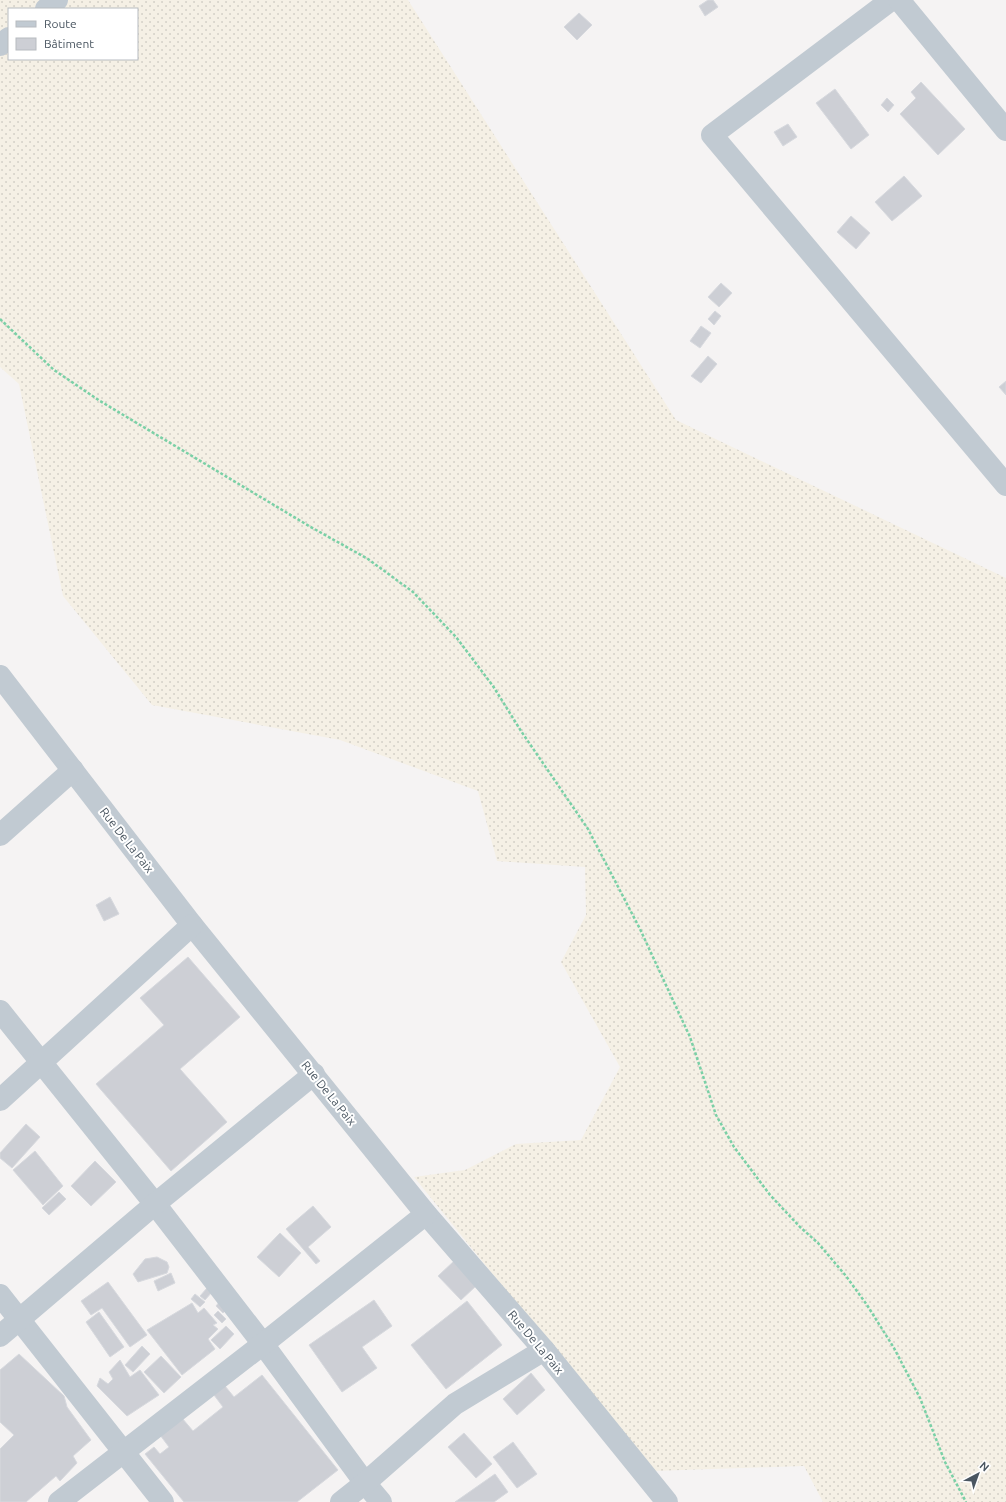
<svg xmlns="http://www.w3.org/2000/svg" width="1006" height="1502" font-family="Ubuntu,sans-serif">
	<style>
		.sand { fill: url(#sand-dots); fill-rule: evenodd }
		.building { fill: #cdcfd5; stroke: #d7d9de }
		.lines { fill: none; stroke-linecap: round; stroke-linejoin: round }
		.path { stroke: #7ad0a6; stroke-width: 2.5; stroke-dasharray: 3 2; stroke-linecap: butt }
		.minor { stroke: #c1cad2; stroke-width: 22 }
		.labels { text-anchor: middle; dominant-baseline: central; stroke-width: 4; stroke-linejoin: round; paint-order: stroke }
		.street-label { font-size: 12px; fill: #4a5661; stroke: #fff }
	</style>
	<defs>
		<pattern id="sand-dots" width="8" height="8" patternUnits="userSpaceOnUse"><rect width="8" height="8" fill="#f5f0e5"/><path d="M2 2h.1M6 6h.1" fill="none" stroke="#d4d0c7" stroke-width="1.8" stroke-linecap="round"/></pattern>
	</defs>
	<rect width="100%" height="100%" fill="#f5f3f3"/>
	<path class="sand" d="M0,0H408L676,420L1006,578V1502H823L804,1466L652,1471L414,1177L465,1170L516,1144L581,1140L620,1067L561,962L586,915L585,867L497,861L478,791L340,740L152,705L63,596L19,384L0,367ZM9,9H137V59H9Z"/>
	<g class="building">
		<path d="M708,0H713L718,7L705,16L699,6Z"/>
		<path d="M579,13L592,25L577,40L564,27Z"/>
		<path d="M921,82L965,129L938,155L900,114L916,98L911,92Z"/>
		<path d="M835,89L869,135L851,149L816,103Z"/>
		<path d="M887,98L894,105L888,112L881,105Z"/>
		<path d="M788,124L797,137L783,146L774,132Z"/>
		<path d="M904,176L922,196L892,221L875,202Z"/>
		<path d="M851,216L870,233L856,249L837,232Z"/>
		<path d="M721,283L732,293L719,307L708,297Z"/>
		<path d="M715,311L721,316L714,325L708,319Z"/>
		<path d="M701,326L711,333L700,348L690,341Z"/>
		<path d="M708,356L717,364L701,383L691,376Z"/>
		<path d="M1006,381V395L999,387Z"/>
		<path d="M110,897L119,914L104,921L96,905Z"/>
		<path d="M188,957L240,1017L180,1069L227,1122L171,1171L96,1084L164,1025L140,998Z"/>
		<path d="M26,1124L40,1137L12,1168L0,1158V1153Z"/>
		<path d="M35,1151L63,1186L43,1205L13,1170Z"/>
		<path d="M95,1161L116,1182L91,1206L71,1186Z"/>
		<path d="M59,1192L66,1199L49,1215L42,1208Z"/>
		<path d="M313,1206L331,1227L308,1247L320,1261L316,1264L286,1229Z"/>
		<path d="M280,1233L301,1253L279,1277L257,1257Z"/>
		<path d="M157,1257L167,1262L169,1267L167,1273L138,1282L133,1274L145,1259Z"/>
		<path d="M454,1261L476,1286L461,1300L438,1276Z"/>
		<path d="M171,1273L175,1283L158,1291L154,1281Z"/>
		<path d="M108,1282L147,1335L130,1347L102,1308L91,1315L81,1301Z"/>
		<path d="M207,1288L212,1292L205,1300L200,1296Z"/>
		<path d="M195,1294L205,1302L200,1307L191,1299Z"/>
		<path d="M374,1300L392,1326L362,1347L377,1368L342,1392L309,1345Z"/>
		<path d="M220,1301L228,1308L223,1313L216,1306Z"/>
		<path d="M467,1301L502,1345L446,1389L411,1345Z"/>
		<path d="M192,1303L198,1313L204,1308L217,1323L213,1325L218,1329L208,1339L215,1349L182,1375L147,1330Z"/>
		<path d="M218,1311L226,1319L222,1323L214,1315Z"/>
		<path d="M99,1312L124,1347L110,1357L86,1322Z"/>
		<path d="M226,1326L234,1334L220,1349L211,1340Z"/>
		<path d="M142,1346L150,1354L133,1372L125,1365Z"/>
		<path d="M19,1354L64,1396L67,1407L91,1440L73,1456L77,1463L60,1481L56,1476L26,1502H0V1449L14,1435L0,1422V1370Z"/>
		<path d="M161,1356L181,1377L164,1393L144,1372Z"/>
		<path d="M120,1360L130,1377L140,1370L159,1395L127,1416L97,1386L100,1378L108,1384L113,1379L109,1372Z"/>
		<path d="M531,1373L545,1390L517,1415L503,1399Z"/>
		<path d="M262,1375L338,1470L297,1502H184L145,1454L154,1447L160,1454L169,1447L160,1435L182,1418L193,1431L223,1407L214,1395L225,1386L234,1397Z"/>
		<path d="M464,1433L492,1464L476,1478L448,1447Z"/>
		<path d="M513,1442L537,1474L517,1488L493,1457Z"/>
		<path d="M495,1474L508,1492L494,1502H455Z"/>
	</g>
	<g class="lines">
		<path class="path" d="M0,319L54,370L100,401L309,526L368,559L413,592L456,637L493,686L521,731L588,829L640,929L690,1037L716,1115L734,1147L770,1195L800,1227L818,1243L846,1276L867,1305L894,1348L920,1398L945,1462L966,1502"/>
		<g class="minor">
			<path d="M891,0L712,135L1006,485"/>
			<path d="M899,0L1006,130"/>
			<path d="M46,9L57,0"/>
			<path d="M0,45L9,38"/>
			<path d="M0,676L192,925L426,1214L544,1350L667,1502"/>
			<path d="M0,835L73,770"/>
			<path d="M0,1011L155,1204L263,1344L365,1483L381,1502"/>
			<path d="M0,1100L192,925"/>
			<path d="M0,1295L163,1502"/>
			<path d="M0,1336L155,1204L314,1074"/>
			<path d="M59,1502L263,1344L426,1214"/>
			<path d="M341,1502L365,1483L455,1404L544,1350"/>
		</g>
	</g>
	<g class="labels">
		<g class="street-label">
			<text transform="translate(127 840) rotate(52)">Rue De La Paix</text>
			<text transform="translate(329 1093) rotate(51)">Rue De La Paix</text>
			<text transform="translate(536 1342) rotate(50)">Rue De La Paix</text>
		</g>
	</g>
	<rect x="8" y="8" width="130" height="52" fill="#ffffff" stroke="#b7bbc0"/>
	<rect x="16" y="21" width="20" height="6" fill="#c1cad2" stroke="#b7bbc0"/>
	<text x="44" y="28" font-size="12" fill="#4a5661">Route</text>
	<rect x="16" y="38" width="20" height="12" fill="#cdcfd5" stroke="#b7bbc0"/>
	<text x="44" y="48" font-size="12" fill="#4a5661">Bâtiment</text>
	<g transform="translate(978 1474) rotate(41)" stroke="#ffffff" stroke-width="3" paint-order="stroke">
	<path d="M0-3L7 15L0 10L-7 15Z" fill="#4a5661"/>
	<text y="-6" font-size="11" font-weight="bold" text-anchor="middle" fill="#4a5661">N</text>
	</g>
</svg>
